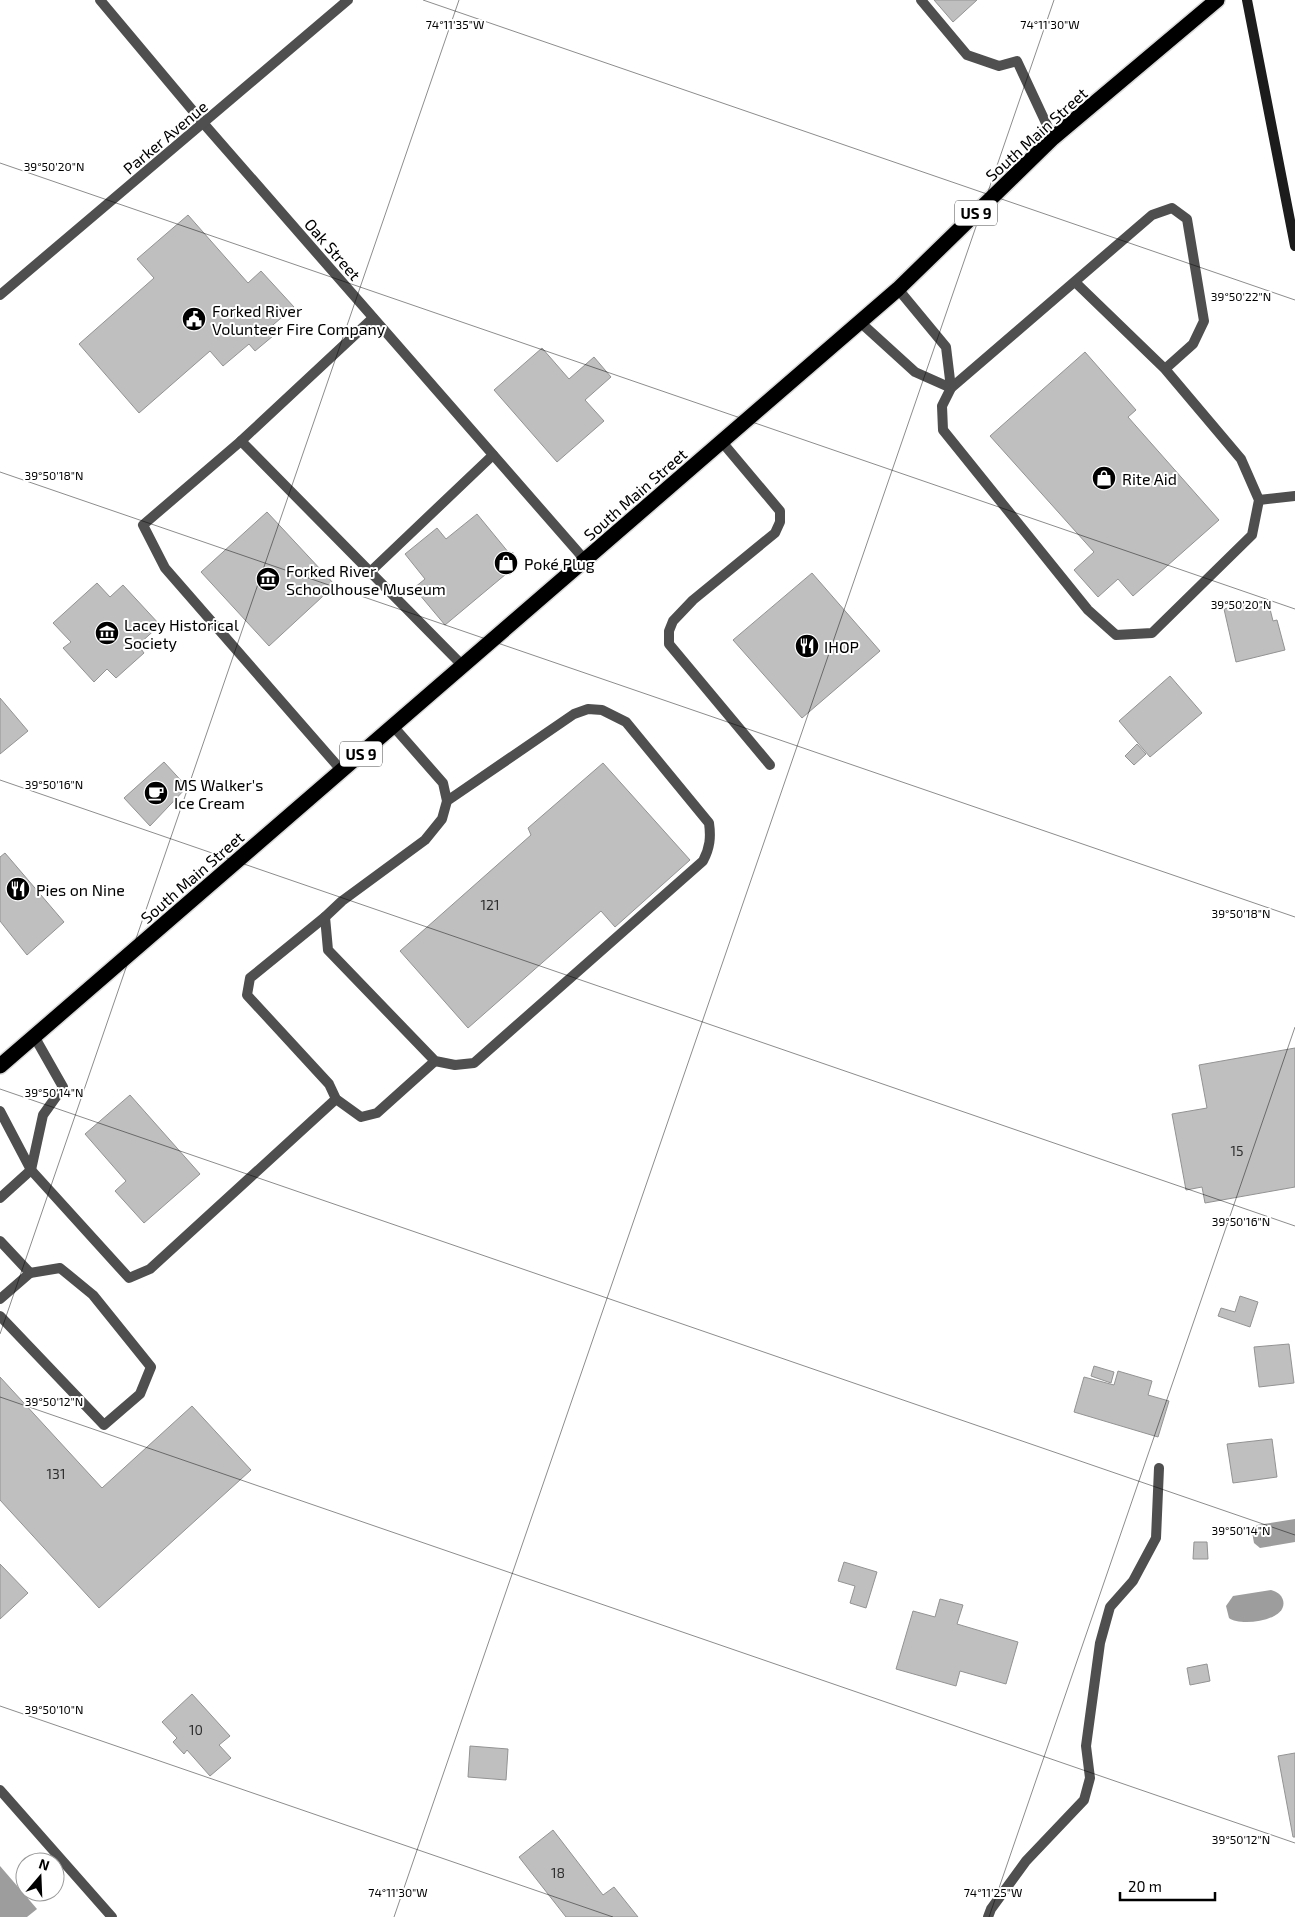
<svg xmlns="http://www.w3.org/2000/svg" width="1295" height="1917" font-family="'Exo 2',sans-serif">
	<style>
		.water { fill: #9d9d9d }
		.building { fill: #bfbfbf; stroke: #939393 }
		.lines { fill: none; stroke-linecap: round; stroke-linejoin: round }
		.highway-casing { stroke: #dbdbdb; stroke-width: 18 }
		.lane { stroke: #4f4f4f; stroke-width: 10 }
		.street { stroke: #4f4f4f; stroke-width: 10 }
		.secondary { stroke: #1c1c1c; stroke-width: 10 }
		.highway { stroke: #000; stroke-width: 15 }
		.ticks { fill: none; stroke: #000; stroke-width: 1; stroke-opacity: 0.45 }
		.labels { text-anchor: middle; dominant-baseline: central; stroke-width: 4; stroke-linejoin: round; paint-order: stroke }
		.number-label { font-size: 14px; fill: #303030 }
		.shield { fill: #fff; stroke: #4c4c4c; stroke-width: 1 }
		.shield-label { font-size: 15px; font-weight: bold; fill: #000 }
		.street-label { font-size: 16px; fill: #000; stroke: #fff }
		.poi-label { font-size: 16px; fill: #000; stroke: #fff; text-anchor: start }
		.ticks-label { font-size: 12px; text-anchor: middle; fill: #000; stroke: #fff; stroke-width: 4; stroke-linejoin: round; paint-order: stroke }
	</style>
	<rect width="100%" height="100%" fill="#fff"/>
	<g class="water">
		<path d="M1295,1519V1542L1260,1548L1254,1543L1252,1532L1257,1525Z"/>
		<path d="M1271,1590C1277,1592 1281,1594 1283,1600C1289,1621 1240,1627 1229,1618L1226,1606L1233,1596Z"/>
		<path d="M0,1866L37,1909L27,1917H0Z"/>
	</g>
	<g class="building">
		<path d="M934,0H977L953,22Z"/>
		<path d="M188,215L248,283L261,271L294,307L267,330L273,336L255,351L249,344L223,366L210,351L139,413L79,344L154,278L137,259Z"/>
		<path d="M542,348L569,379L594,357L611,377L585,400L604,421L557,462L494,390Z"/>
		<path d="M1085,352L1136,410L1128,417L1219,520L1133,596L1118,579L1098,597L1074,570L1094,552L990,436Z"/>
		<path d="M267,512L335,585L269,646L201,572Z"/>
		<path d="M477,514L518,564L445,625L414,588L425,579L405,554L437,528L446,539Z"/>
		<path d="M812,573L880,651L802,718L733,640Z"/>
		<path d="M97,583L110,597L123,585L160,625L138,645L144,653L116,678L107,669L94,682L63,648L71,642L53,623Z"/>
		<path d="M1255,601L1256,608L1269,605L1273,621L1277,620L1285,650L1236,662L1224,609Z"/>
		<path d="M1170,676L1202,713L1150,757L1119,721Z"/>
		<path d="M0,698L28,731L0,754Z"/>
		<path d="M1137,744L1146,754L1134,765L1125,756Z"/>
		<path d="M164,762L187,787L150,826L124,798Z"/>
		<path d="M603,763L690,860L615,927L601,911L468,1028L400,951L531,835L528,828Z"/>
		<path d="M5,853L64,922L27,955L0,921V857Z"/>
		<path d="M1295,1048V1187L1205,1203L1202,1187L1186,1190L1172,1114L1207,1108L1199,1065Z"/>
		<path d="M130,1095L200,1174L144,1223L115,1191L126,1181L85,1134Z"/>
		<path d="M1240,1296L1258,1302L1250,1327L1218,1316L1221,1308L1235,1312Z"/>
		<path d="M1289,1344L1294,1383L1259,1387L1254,1347Z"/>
		<path d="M1094,1366L1114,1372L1111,1383L1091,1376Z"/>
		<path d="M1118,1371L1152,1381L1148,1395L1169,1401L1158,1437L1074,1412L1084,1377L1114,1385Z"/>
		<path d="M0,1377L102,1488L192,1406L251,1470L99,1608L0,1500Z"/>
		<path d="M1272,1439L1277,1477L1233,1483L1227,1444Z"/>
		<path d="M1194,1542H1207L1208,1559H1193Z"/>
		<path d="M844,1562L877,1572L866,1608L850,1603L855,1586L838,1581Z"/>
		<path d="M0,1564L28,1593L0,1619Z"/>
		<path d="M940,1599L963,1605L957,1624L1018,1642L1006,1684L960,1671L956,1686L896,1669L913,1611L935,1617Z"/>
		<path d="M1207,1664L1210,1681L1190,1685L1187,1668Z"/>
		<path d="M192,1694L230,1736L219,1745L231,1758L210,1776L187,1750L184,1754L173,1742L177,1738L162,1722Z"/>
		<path d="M470,1746L508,1749L506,1780L468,1777Z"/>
		<path d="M1295,1753V1837H1293L1278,1756Z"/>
		<path d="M553,1830L603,1895L614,1887L638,1917H566L519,1857Z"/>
	</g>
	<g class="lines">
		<g class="highway-casing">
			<path id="highway" d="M0,1066L898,289L1053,138L1217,0"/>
		</g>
		<g class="lane">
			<path d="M921,0L967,55L999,66L1017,61L1053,138"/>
			<path d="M1075,282L1165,369L1241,459L1259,500L1252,535L1152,633L1116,635L1088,610L943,430L942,406L951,388L1152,215L1172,208L1187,219L1204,321L1193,344L1165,369"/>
			<path d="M373,318L241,441L463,666"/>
			<path d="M860,322L915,372L951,388L946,347L898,289"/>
			<path d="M241,441L143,525L165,568L342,771"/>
			<path d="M722,442L780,511V522L775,533L693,600L673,621L669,631V644L770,765"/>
			<path d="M1259,500L1295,496"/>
			<path d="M370,572L493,455"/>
			<path d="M393,726L443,783L447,801L442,819L425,840L342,901L325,917L328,950L435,1061L455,1065L474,1063L703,861C710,848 711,837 709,823L626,722L602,710L588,709L574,714L447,801"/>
			<path d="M325,917L250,978L247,995L329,1084L336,1099L361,1117L377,1113L435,1061"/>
			<path d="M0,1111L31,1170L129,1278L150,1269L336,1099"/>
			<path d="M0,1198L31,1170L43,1115L63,1087L34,1036"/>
			<path d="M0,1241L30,1273L0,1299"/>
			<path d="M0,1316L104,1425L140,1394L151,1367L93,1295L60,1268L30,1273"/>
			<path d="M988,1917L991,1909L1026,1861L1084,1800L1090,1778L1086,1746L1100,1643L1110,1607L1133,1581L1156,1538L1159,1468"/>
		</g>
		<g class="street">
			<path d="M100,0L204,124L585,560"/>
			<path d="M0,295L348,0"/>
			<path d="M0,1790L112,1917"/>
		</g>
		<path class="secondary" d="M1247,0L1295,246"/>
		<use href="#highway" class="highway"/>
	</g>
	<path class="ticks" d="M423,0L1295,300M0,163L1295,609M0,472L1295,917M0,780L1295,1226M0,1089L1295,1535M0,1334L459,0M0,1397L1295,1843M0,1706L613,1917M394,1917L1054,0M989,1917L1295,1027"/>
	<defs>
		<g id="civic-disc" transform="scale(1.25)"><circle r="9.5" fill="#000" stroke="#fff"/><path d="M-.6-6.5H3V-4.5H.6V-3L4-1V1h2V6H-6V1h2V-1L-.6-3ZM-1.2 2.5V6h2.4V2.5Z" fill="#fff"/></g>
		<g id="shop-disc" transform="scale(1.25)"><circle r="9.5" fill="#000" stroke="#fff"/><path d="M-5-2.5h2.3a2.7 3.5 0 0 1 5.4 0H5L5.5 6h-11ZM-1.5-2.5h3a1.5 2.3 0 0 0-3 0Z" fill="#fff"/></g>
		<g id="museum-disc" transform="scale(1.25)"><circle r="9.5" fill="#000" stroke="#fff"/><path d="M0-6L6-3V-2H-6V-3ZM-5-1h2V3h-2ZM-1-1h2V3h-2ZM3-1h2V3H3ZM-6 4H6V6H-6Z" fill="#fff"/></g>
		<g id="restaurant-disc" transform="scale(1.25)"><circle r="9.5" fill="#000" stroke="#fff"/><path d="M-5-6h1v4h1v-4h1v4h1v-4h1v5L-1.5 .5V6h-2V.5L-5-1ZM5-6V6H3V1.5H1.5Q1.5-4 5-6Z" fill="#fff"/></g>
		<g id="cafe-disc" transform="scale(1.25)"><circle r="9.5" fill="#000" stroke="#fff"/><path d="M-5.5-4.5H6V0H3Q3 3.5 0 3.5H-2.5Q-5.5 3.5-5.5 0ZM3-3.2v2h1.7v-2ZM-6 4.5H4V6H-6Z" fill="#fff"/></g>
	</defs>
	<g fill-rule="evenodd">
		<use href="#civic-disc" x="194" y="319"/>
		<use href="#shop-disc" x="1104" y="478"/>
		<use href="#shop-disc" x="506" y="563"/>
		<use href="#museum-disc" x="268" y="579"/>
		<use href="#museum-disc" x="107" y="633"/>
		<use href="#restaurant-disc" x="807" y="646"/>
		<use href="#cafe-disc" x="156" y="793"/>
		<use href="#restaurant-disc" x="18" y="889"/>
	</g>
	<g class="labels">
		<g class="number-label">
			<text x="490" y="904">121</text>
			<text x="1237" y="1150">15</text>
			<text x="56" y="1473">131</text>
			<text x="196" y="1729">10</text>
			<text x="558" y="1872">18</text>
		</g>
		<g class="shield">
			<rect x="955" y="200.5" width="42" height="25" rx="4"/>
			<rect x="340" y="741.5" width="42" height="25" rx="4"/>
		</g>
		<g class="shield-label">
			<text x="976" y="213">US 9</text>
			<text x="361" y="754">US 9</text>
		</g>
		<g class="street-label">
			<text transform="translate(1036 134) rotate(-42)">South Main Street</text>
			<text transform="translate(165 137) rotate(-40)">Parker Avenue</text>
			<text transform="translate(333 249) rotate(49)">Oak Street</text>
			<text transform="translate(635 494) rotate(-41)">South Main Street</text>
			<text transform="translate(192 877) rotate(-41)">South Main Street</text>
		</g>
		<g class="poi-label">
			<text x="212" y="310">Forked River<tspan x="212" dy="18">Volunteer Fire Company</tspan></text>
			<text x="1122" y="478">Rite Aid</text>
			<text x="524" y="563">Poké Plug</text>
			<text x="286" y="570">Forked River<tspan x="286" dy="18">Schoolhouse Museum</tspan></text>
			<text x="124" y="624">Lacey Historical<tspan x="124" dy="18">Society</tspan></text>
			<text x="824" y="646">IHOP</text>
			<text x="174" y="784">MS Walker's<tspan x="174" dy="18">Ice Cream</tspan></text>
			<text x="36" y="889">Pies on Nine</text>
		</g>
	</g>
	<g class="ticks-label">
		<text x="455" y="29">74°11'35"W</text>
		<text x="1050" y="29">74°11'30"W</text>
		<text x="54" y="171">39°50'20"N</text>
		<text x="1241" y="301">39°50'22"N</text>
		<text x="54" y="480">39°50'18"N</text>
		<text x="1241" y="609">39°50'20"N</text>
		<text x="54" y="789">39°50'16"N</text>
		<text x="1241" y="918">39°50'18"N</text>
		<text x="54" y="1097">39°50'14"N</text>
		<text x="1241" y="1226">39°50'16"N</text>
		<text x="54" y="1406">39°50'12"N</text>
		<text x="1241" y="1535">39°50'14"N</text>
		<text x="54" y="1714">39°50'10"N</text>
		<text x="1241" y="1844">39°50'12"N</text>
		<text x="398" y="1897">74°11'30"W</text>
		<text x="993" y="1897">74°11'25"W</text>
	</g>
	<g transform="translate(40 1877) rotate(19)"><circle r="24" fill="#ffffff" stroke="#999999"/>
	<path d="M0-4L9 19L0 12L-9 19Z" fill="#000000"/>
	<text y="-8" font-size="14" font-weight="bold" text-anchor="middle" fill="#000000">N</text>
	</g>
	<path d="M1120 1892v8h95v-8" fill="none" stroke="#000000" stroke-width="2.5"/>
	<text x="1128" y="1892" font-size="15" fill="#000000" stroke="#ffffff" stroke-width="4" paint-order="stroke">20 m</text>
</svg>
